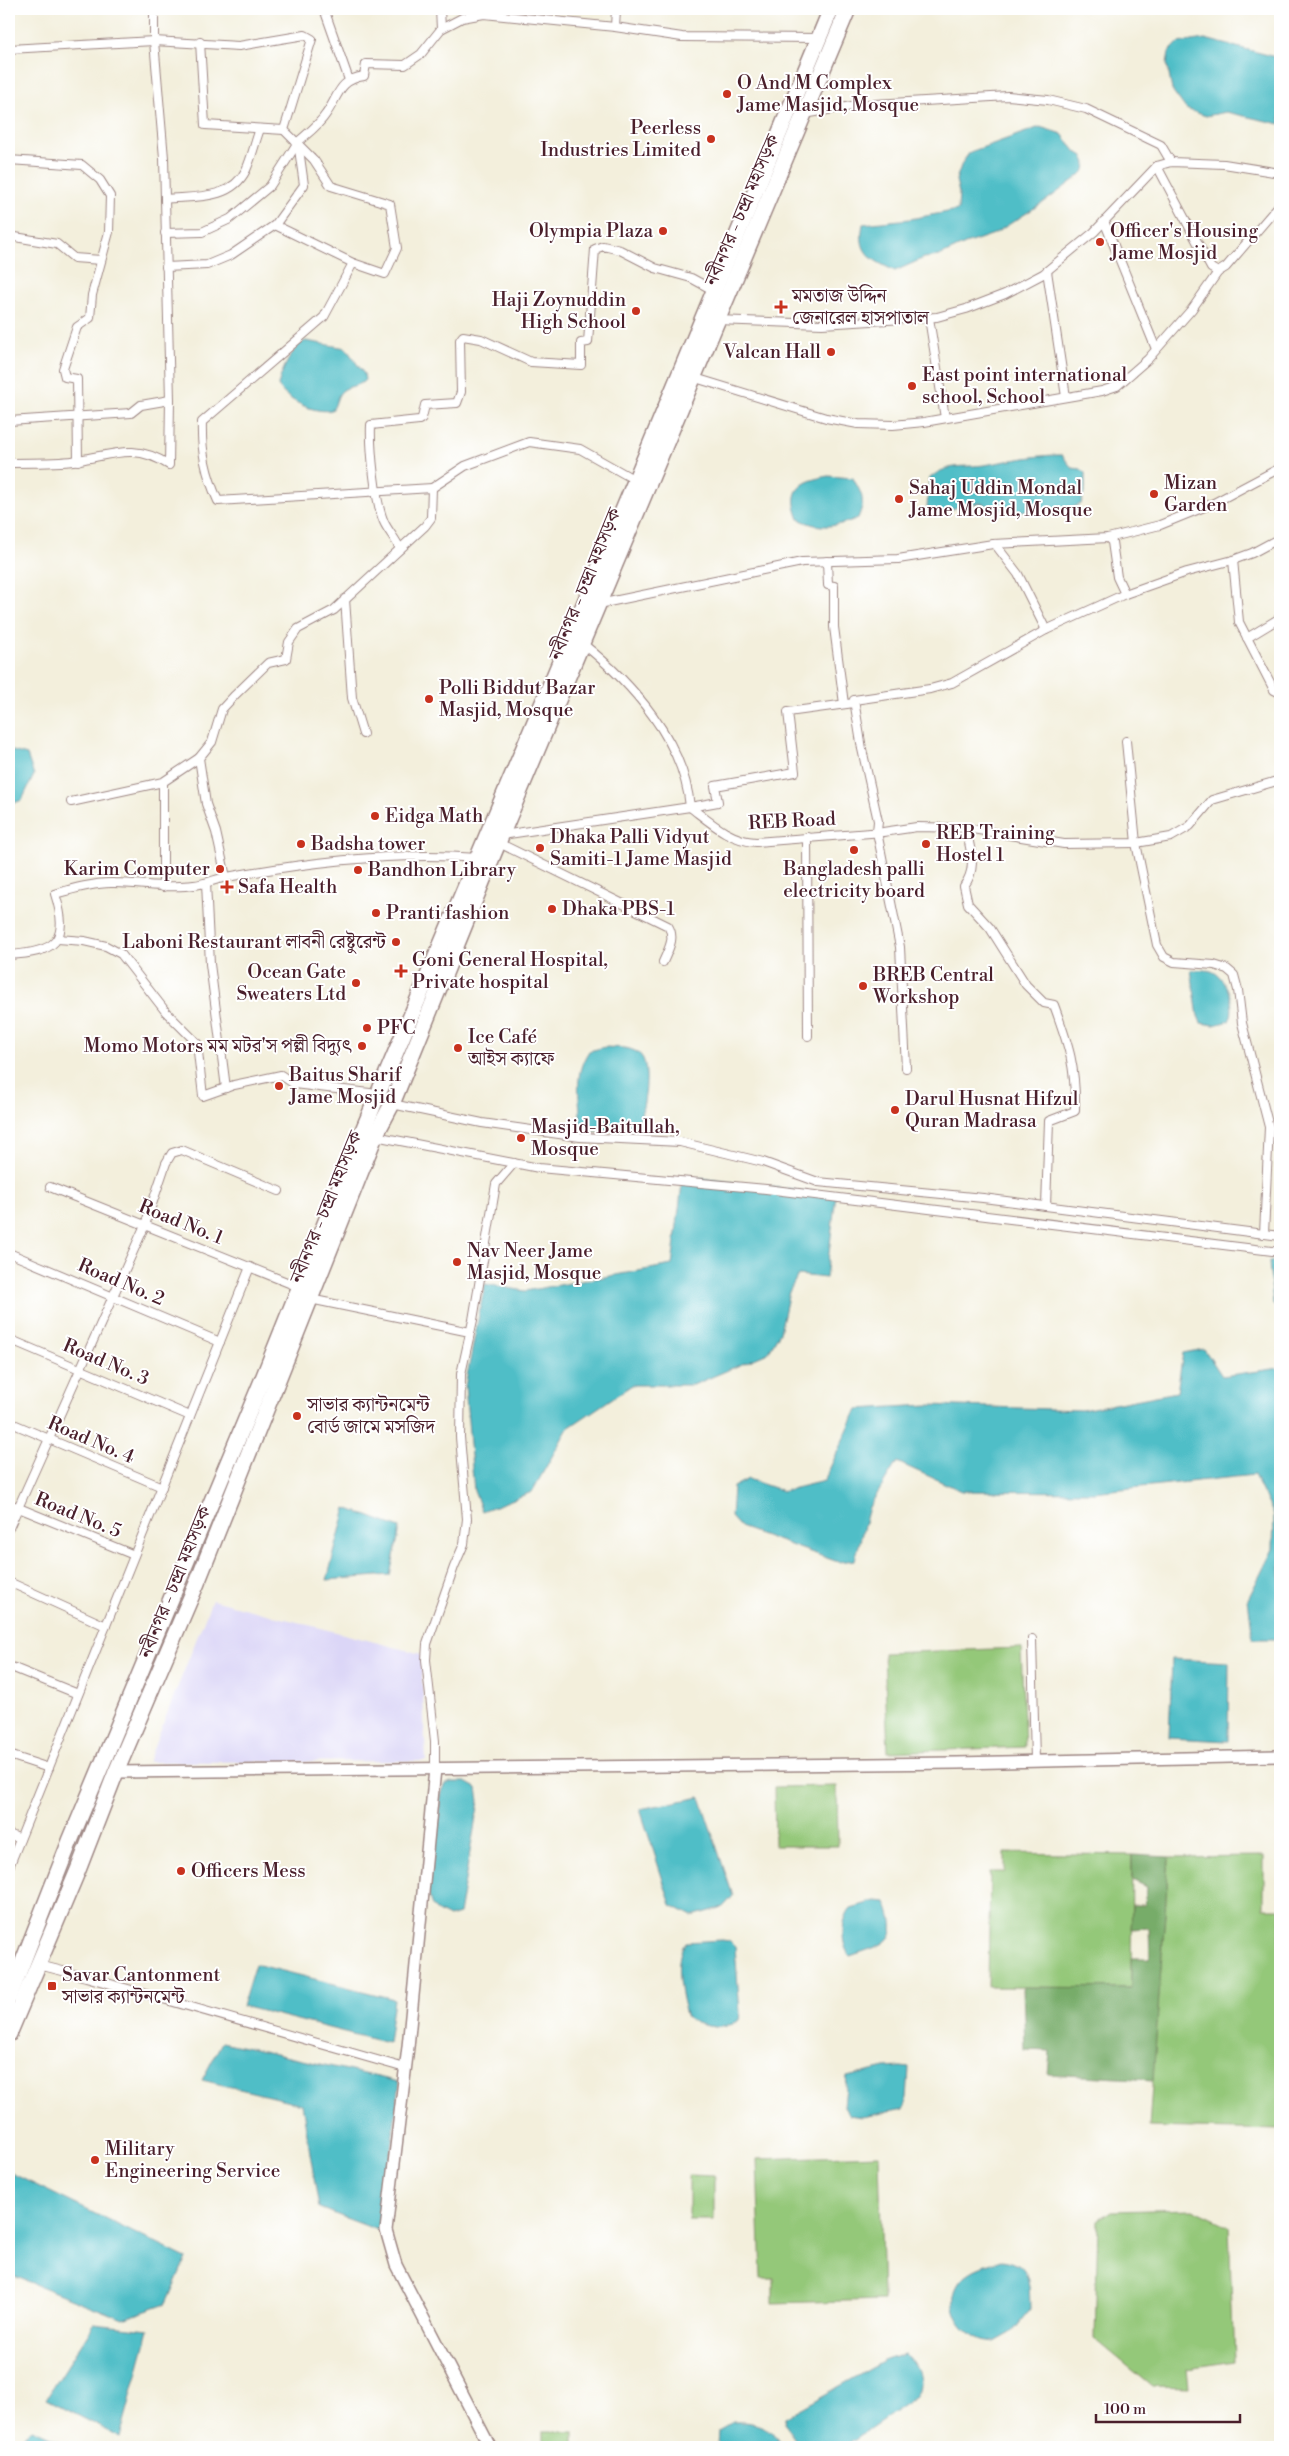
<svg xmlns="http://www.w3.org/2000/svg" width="1289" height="2456" font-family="'Libre Bodoni','Noto Serif Bengali',serif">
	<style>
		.built { fill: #dbd6f7 }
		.green { fill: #94c879; stroke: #6f7452 }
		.forest { fill: #77ac69; stroke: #60664a }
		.water { fill: #50bec7; stroke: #4d6e79 }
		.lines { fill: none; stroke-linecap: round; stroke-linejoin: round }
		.street-casing { stroke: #9e8784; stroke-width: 10 }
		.secondary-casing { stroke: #9e8784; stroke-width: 14 }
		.highway-casing { stroke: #9e8784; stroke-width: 18 }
		.street { stroke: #fff; stroke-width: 8 }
		.secondary { stroke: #fff; stroke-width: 11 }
		.highway { stroke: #fff; stroke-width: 15 }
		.poi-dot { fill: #c8321e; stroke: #fff; stroke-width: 2 }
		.labels { text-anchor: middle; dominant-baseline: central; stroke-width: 4; stroke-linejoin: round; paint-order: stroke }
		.poi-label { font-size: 19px; fill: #4a1f2b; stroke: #fff; text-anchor: start }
		.street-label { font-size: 19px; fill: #4a1f2b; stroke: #fff }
	</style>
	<rect width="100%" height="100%" fill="#fff"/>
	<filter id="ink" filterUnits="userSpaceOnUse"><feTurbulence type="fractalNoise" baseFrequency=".02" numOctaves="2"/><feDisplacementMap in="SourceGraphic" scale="10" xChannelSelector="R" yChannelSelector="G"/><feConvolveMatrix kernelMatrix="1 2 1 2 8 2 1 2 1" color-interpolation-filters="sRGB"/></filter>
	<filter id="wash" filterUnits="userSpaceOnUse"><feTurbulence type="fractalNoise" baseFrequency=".0096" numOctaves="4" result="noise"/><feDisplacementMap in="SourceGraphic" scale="20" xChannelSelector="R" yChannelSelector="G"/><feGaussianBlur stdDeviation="1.12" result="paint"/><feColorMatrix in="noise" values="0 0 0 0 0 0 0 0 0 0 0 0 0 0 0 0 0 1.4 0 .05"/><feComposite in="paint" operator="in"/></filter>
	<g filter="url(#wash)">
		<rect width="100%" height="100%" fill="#f3efdc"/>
		<path class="built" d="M212,1600L421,1654L426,1761L148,1762Z"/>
		<g class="green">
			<path d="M1021,1648L1025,1747L888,1752L884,1653Z"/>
			<path d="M837,1786L838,1846H775L774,1787Z"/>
			<path d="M1005,1853L1132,1855L1131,1988L988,1987L990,1872H1005Z"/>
			<path d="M1264,1856V1908H1280V2130L1149,2127L1169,1857Z"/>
			<path d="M879,2155L883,2300L773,2303V2279H761L757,2159Z"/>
			<path d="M689,2175L714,2176V2220H689Z"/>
			<path d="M1193,2209L1229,2226L1234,2361L1187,2368L1189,2388L1153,2387L1095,2339L1098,2220L1111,2211Z"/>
			<rect x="543" y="2432" width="31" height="15"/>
		</g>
		<path class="forest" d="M1132,1855L1169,1857L1153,2080L1048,2074L1050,2051L1025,2050L1023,1987L1131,1988V1958H1150L1149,1928L1131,1929L1132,1905H1145L1147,1887L1132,1880Z"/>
		<g class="water">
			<path d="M1205,39L1280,58V124L1226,112L1206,116L1186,109L1172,90L1167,64L1169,52L1178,43Z"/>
			<path d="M1040,127L1062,134L1075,151L1083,156L1086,163L1085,170L1079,176L1047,200L994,234L965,244L939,256L924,258L895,271C871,259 857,254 863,224L910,219L958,210L959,193L956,180L962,163L970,152Z"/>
			<path d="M306,341L346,348L364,374L365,380C359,387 349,385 342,391C336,396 337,404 332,410C315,414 287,401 278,386C280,374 294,343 306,341Z"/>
			<path d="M1055,455H1062L1072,468L1081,469L1085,473V489L1081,504L1073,507L1009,512L980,503L961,506L934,515L927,508L929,479C949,461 966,469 990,464C1012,460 1033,456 1055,455Z"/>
			<path d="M828,476L853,478C862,495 866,499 858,518C836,527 820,530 799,519C787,489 801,481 828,476Z"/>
			<path d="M9,750L27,755L34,775L22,800L9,805Z"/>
			<path d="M1191,970C1197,970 1205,969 1211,971C1227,976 1237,1008 1229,1021L1214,1025L1201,1023L1198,1016Z"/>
			<path d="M605,1047C617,1048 635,1046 642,1057C651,1071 644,1118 634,1130L585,1131L580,1130C582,1100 571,1078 589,1051Z"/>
			<path d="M683,1176L836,1195L826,1278L798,1275L789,1292L780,1332L768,1353L693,1385H632L568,1428L532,1492L482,1511L474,1491L465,1386L485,1284L525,1291L672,1265Z"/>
			<path d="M1280,1261V1309L1273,1305L1269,1262Z"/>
			<path d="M1204,1349L1222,1376L1280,1368V1639H1253L1248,1599L1273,1549L1274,1515L1254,1475L1093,1492L962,1491L897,1462L869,1507L855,1560L838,1562L740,1527L731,1517L733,1487L748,1479L783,1491L824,1481L857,1409L928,1405L1082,1410L1177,1392L1183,1353Z"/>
			<path d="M346,1508L400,1528L390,1575L327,1580Z"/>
			<path d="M1172,1659L1229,1662L1228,1741L1169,1738Z"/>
			<path d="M451,1782H466L477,1788L479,1801L459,1914L449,1917C442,1913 434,1911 431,1903C423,1880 432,1852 437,1829C441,1814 437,1797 446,1784Z"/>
			<path d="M700,1797L733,1896L723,1907L692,1916L671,1905L640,1809Z"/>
			<path d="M875,1901L886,1902C903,1943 884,1944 850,1956C840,1944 841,1919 851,1908Z"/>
			<path d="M722,1940L729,1941L735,1947L740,2013L739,2020C721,2030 704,2028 687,2018C681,1999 672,1959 686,1942Z"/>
			<path d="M255,1964L394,1999L388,2043L242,2006Z"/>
			<path d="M222,2042L400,2082L380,2231L319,2208L302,2104L202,2080Z"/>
			<path d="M901,2067L909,2068L907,2099L903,2109L863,2117L848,2115L844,2106L847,2077L885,2068Z"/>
			<path d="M9,2172L186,2258L166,2304L123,2319L9,2274Z"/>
			<path d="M1001,2260C1032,2263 1029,2284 1030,2309L1011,2333L995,2342C990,2341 984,2341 980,2339C956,2328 944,2298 963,2278C973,2268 989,2264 1001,2260Z"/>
			<path d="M94,2324L149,2330L120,2437L46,2399Z"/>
			<path d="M904,2354C918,2361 925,2384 916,2397L843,2447H800L784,2423L785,2417L886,2360Z"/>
			<path d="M733,2422C753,2421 775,2427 782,2447H718L719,2430Z"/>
			<path d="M32,2429L73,2447H17L21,2439Z"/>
		</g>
	</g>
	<g filter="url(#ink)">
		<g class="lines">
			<g class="street-casing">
				<g id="street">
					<path d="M324,9L349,80"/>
					<path d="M440,9L441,29"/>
					<path d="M615,27L616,9"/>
					<path d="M200,42L205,125L284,130"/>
					<path d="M9,49L154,41L239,46L305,35L312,39L284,130L314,160L331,186L390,204L397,248L385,274L353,263L324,317L202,422C201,452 206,474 218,501L432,488"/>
					<path d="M804,114L858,105L1008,96L1048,100L1086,109L1161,145L1171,162"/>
					<path d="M9,160L82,165L100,180L110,196L109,232L92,295L90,318L77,327L63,369L65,377L77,379L78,461"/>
					<path d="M1157,166L1211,268L1218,272"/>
					<path d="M165,199C193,196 231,201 246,170C252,157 255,142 260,129"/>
					<path d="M1104,221L1156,349"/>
					<path d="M165,233L202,232L230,219L270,186L298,142"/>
					<path d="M9,239L15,237L57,244L74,258L101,260"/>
					<path d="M353,263L275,225L304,185L298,142C308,133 319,125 326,114C339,96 338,80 364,76L366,64L405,65L421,54L441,29L462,18L484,14L615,27L682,37L819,38"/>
					<path d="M166,267L207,265L231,255L275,225"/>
					<path d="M1047,271L1066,397"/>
					<path d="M929,318L945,418"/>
					<path d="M717,320L822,324L937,317L966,309L1005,294L1043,274L1094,232L1157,166L1171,162L1224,164L1280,173"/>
					<path d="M692,377L826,418L858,424L893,425L924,422L1102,391L1117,386L1148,359L1192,309L1218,272L1226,267L1280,204"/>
					<path d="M9,421L131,413L141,405L170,400"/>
					<path d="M9,463C32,462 57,464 79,460C114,454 136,443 169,465L170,400L164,158L154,41V9"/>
					<path d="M1108,538L1112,542L1117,577L1125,594"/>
					<path d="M995,544L1018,574L1046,630"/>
					<path d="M400,549C396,539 388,531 384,522C375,502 370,447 371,425L419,420L422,418L425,405L457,403L461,392L460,340L463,336L481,339L531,362L581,365V343L588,342L595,249L603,246L620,250L655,268L691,278L713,290"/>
					<path d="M1233,560L1239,622L1274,690L1280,693"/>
					<path d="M827,561L828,585L834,586V627L844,704"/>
					<path d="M345,599L352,698L363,734"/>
					<path d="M599,604L802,562L898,559L993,544L1108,538L1160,525L1214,503L1280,468"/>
					<path d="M1247,638L1280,618"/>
					<path d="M582,643C632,683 684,741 690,807L718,802L715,786L795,772L788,712L854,703"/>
					<path d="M1126,741L1136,843L1157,945L1164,957L1174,962L1214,965L1227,969L1234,975L1238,990L1242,1023L1269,1127L1264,1234"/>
					<path d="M163,782V887"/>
					<path d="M71,802L163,782L199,758"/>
					<path d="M966,828C970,850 978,867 964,886L968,904L990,928L1026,985L1044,1003L1054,1005C1069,1046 1076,1067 1075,1111L1049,1121L1046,1206"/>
					<path d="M502,835L690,807C710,822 730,841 756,842L883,832L917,827L966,828L1064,844L1136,843L1171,837L1190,826L1212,800L1280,780"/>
					<path d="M807,837L808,1036"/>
					<path d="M499,843L668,926C676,938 668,950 663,962"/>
					<path d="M226,877L216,832L206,804L199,758L212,742L222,709L235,695L268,663L286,659L289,642L298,629L334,610L425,526L431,518L432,488L465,466L529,442L580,449L635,480"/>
					<path d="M206,883L210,964L226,1088"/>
					<path d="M58,939L84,941L106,946L121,954L166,1012L197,1043L203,1096L234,1085L281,1075L294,1084L378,1094"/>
					<path d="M9,955C54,952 71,943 55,894C72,889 96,882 114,883C141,883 166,889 194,885C205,884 216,879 227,877C308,862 395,851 477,858"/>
					<path d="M906,1068L900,947L877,832L878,821L862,749L854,700L930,689L952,683L1046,630L1125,594L1187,572L1233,560L1252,553L1280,538"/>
					<path d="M392,1104L482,1123L580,1137L680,1142L763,1162L818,1182L983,1198L1280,1236"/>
					<path d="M375,1136L539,1168L766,1189L1280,1252"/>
					<path d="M50,1187L299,1287"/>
					<path d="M9,1253L220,1342"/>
					<path d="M310,1299L470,1332"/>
					<path d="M9,1339L190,1416"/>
					<path d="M9,1422L162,1487"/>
					<path d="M9,1504L134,1555"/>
					<path d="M9,1528L145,1225L166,1163L172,1153L182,1150L279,1191"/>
					<path d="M9,1582L106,1626"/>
					<path d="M1032,1639L1035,1761"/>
					<path d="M9,1666L78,1694"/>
					<path d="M9,1755L49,1768"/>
					<path d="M435,1769V1741L426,1660L427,1644L454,1567L464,1544L467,1519L460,1437L461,1374L473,1320L496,1184L514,1163"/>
					<path d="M9,1834L20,1839"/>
					<path d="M9,1867L250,1267"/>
					<path d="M39,1965L86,1977L405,2068"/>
				</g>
			</g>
			<g class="secondary-casing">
				<g id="secondary">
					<path d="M435,1769L408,2047L386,2230L396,2265L490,2447"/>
					<path d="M116,1772L957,1763L1280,1756"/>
				</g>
			</g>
			<g class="highway-casing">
				<g id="highway">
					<path d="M9,1997L70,1841L264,1376L350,1161L568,643L831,9"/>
					<path d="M9,2034L78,1870L116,1772L197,1583L375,1136L392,1104L493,855L848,9"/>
				</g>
			</g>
			<use href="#street" class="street"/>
			<use href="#secondary" class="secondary"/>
			<use href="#highway" class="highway"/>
		</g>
	</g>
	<g class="poi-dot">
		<circle cx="727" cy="94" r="5"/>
		<circle cx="711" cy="139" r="5"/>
		<circle cx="663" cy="231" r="5"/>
		<circle cx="1100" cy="242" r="5"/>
		<path d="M778.5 299.5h5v5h5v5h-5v5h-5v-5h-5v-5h5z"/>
		<circle cx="636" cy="311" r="5"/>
		<circle cx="831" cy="352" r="5"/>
		<circle cx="912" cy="386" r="5"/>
		<circle cx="1154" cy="494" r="5"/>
		<circle cx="899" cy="499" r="5"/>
		<circle cx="429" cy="699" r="5"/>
		<circle cx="375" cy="816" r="5"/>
		<circle cx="301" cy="844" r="5"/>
		<circle cx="926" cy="844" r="5"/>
		<circle cx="540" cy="848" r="5"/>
		<circle cx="854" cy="850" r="5"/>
		<circle cx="220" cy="869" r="5"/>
		<circle cx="358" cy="870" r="5"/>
		<path d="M224.5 879.5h5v5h5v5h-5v5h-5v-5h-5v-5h5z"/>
		<circle cx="552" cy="909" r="5"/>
		<circle cx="376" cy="913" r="5"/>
		<circle cx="396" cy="942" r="5"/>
		<path d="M398.5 963.5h5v5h5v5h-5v5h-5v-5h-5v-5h5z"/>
		<circle cx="356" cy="983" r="5"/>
		<circle cx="863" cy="986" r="5"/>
		<circle cx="367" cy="1028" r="5"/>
		<circle cx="362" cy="1046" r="5"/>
		<circle cx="458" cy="1048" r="5"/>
		<circle cx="279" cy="1086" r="5"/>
		<circle cx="895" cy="1110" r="5"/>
		<circle cx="521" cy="1138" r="5"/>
		<circle cx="457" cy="1262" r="5"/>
		<circle cx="297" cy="1416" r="5"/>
		<circle cx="181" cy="1871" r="5"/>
		<rect x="47" y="1981" width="10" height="10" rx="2.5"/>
		<circle cx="95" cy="2160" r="5"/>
	</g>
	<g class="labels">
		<g class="poi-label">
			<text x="737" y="83">O And M Complex<tspan x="737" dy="22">Jame Masjid, Mosque</tspan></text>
			<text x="701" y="128" text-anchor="end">Peerless<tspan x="701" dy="22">Industries Limited</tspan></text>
			<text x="653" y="231" text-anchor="end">Olympia Plaza</text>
			<text x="1110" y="231">Officer's Housing<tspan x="1110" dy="22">Jame Mosjid</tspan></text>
			<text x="792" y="296">মমতাজ উদ্দিন<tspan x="792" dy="22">জেনারেল হাসপাতাল</tspan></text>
			<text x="626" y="300" text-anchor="end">Haji Zoynuddin<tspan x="626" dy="22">High School</tspan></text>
			<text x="821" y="352" text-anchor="end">Valcan Hall</text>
			<text x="922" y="375">East point international<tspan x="922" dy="22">school, School</tspan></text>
			<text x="1164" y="483">Mizan<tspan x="1164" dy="22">Garden</tspan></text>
			<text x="909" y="488">Sahaj Uddin Mondal<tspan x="909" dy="22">Jame Mosjid, Mosque</tspan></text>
			<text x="439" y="688">Polli Biddut Bazar<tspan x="439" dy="22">Masjid, Mosque</tspan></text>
			<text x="385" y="816">Eidga Math</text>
			<text x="936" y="833">REB Training<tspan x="936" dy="22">Hostel 1</tspan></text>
			<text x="550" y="837">Dhaka Palli Vidyut<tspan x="550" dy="22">Samiti-1 Jame Masjid</tspan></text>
			<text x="311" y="844">Badsha tower</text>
			<text x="210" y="869" text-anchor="end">Karim Computer</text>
			<text x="854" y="869" text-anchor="middle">Bangladesh palli<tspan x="854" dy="22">electricity board</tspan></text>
			<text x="368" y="870">Bandhon Library</text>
			<text x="238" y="887">Safa Health</text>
			<text x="562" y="909">Dhaka PBS-1</text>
			<text x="386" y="913">Pranti fashion</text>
			<text x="386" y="942" text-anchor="end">Laboni Restaurant লাবনী রেষ্টুরেন্ট</text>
			<text x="412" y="960">Goni General Hospital,<tspan x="412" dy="22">Private hospital</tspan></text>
			<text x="346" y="972" text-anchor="end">Ocean Gate<tspan x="346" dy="22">Sweaters Ltd</tspan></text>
			<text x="873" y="975">BREB Central<tspan x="873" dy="22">Workshop</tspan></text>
			<text x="377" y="1028">PFC</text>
			<text x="468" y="1037">Ice Café<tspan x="468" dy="22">আইস ক্যাফে</tspan></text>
			<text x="352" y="1046" text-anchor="end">Momo Motors মম মটর'স পল্লী বিদ্যুৎ</text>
			<text x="289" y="1075">Baitus Sharif<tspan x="289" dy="22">Jame Mosjid</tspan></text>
			<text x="905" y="1099">Darul Husnat Hifzul<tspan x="905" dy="22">Quran Madrasa</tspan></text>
			<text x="531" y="1127">Masjid-Baitullah,<tspan x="531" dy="22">Mosque</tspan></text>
			<text x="467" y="1251">Nav Neer Jame<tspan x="467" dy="22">Masjid, Mosque</tspan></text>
			<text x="307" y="1405">সাভার ক্যান্টনমেন্ট<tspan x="307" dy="22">বোর্ড জামে মসজিদ</tspan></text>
			<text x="191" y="1871">Officers Mess</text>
			<text x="62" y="1975">Savar Cantonment<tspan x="62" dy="22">সাভার ক্যান্টনমেন্ট</tspan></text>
			<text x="105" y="2149">Military<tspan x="105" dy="22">Engineering Service</tspan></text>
		</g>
		<g class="street-label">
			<text transform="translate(742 210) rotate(-67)">নবীনগর - চন্দ্রা মহাসড়ক</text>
			<text transform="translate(585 584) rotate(-68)">নবীনগর - চন্দ্রা মহাসড়ক</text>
			<text transform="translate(792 821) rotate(-3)">REB Road</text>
			<text transform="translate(326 1207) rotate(-68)">নবীনগর - চন্দ্রা মহাসড়ক</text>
			<text transform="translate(181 1222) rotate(22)">Road No. 1</text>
			<text transform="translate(121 1282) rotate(23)">Road No. 2</text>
			<text transform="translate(106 1362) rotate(23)">Road No. 3</text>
			<text transform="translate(91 1440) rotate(23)">Road No. 4</text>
			<text transform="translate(78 1515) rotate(22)">Road No. 5</text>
			<text transform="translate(175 1582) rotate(-68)">নবীনগর - চন্দ্রা মহাসড়ক</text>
		</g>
	</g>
	<rect width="1289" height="2456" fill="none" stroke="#fff" stroke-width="30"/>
	<path d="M1096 2414v8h144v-8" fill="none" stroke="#4a1f2b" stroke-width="2.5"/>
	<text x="1104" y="2414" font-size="15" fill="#4a1f2b" stroke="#ffffff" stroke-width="4" paint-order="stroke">100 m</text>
</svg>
